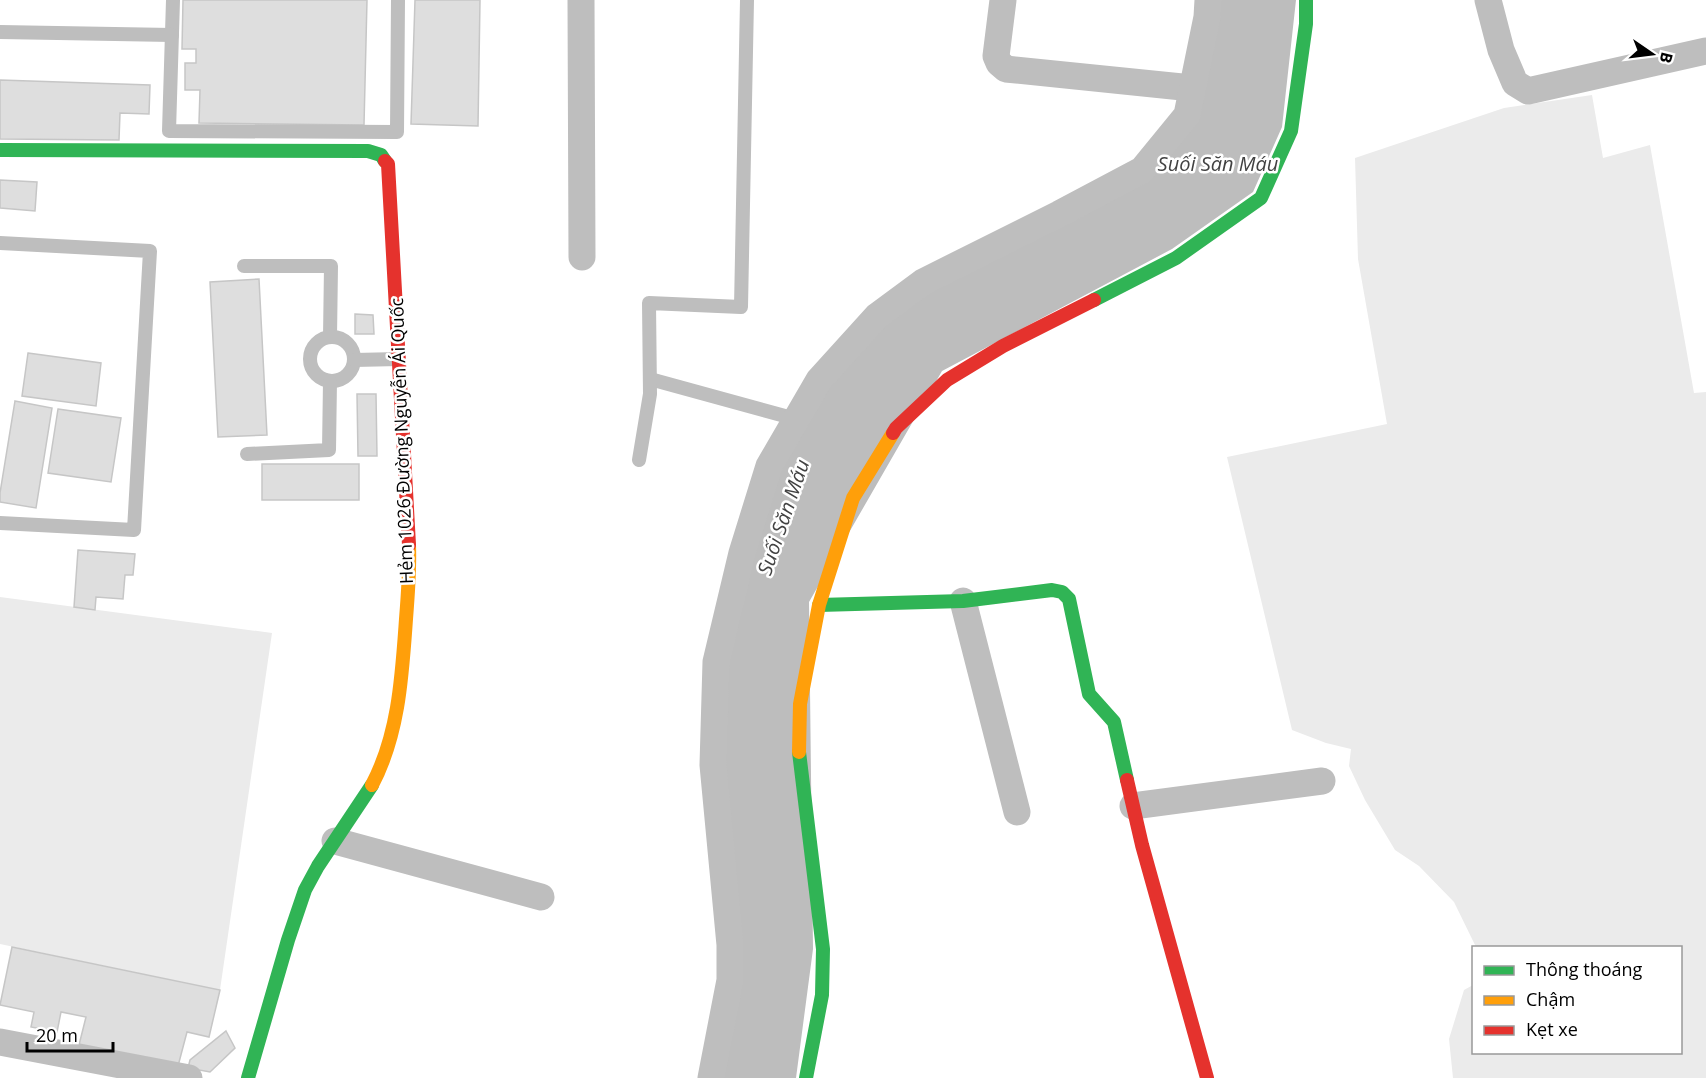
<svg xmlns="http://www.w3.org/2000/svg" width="1706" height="1078" font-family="'Open Sans',sans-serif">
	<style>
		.green { fill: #ebebeb }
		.water { fill: #bdbdbd }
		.building { fill: #dedede; stroke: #c6c6c6; stroke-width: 1.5 }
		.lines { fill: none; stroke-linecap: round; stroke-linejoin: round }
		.lane { stroke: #bebebe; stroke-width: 14 }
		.street { stroke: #bebebe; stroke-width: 27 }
		.fast { stroke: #30b455; stroke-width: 14 }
		.slow { stroke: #ff9f0a; stroke-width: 14 }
		.jam { stroke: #e5322d; stroke-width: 14 }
		.labels { text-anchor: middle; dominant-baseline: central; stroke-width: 5; stroke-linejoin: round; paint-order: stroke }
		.street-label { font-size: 18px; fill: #000; stroke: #fff }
		.water-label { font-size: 20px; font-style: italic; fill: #424242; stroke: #fff }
	</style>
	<rect width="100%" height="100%" fill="#fff"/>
	<g class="green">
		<path d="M1592,95L1603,158L1650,145L1694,393L1706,392V1078H1453L1449,1039L1464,990L1473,985L1474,1052H1680V948L1476,947L1454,902L1419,866L1395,850L1365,800L1349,766L1351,749L1326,743L1292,730L1227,457L1387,424L1358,259L1355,158L1504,108Z"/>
		<path d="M0,597L272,633L220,990L0,944Z"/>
	</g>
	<path class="water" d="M1217,0H1296L1282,127L1253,192L1172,249L942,371L809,602L813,949L796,1078H721L723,767L726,664L751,561L779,469L827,386L883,324L929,290L1149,177Z"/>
	<g class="building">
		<path d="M183,0H367L364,125L199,123L200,90H185V63H196V49H182Z"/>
		<path d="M415,0H480L478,126L411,124Z"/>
		<path d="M0,80L150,85L149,114L120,113L119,140L0,139Z"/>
		<path d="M0,180L37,182L35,211L0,208Z"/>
		<path d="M259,279L267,435L218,437L210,282Z"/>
		<path d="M355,314L373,315L374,334H355Z"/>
		<path d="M28,353L101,363L96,406L22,396Z"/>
		<path d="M357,394H376L377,456H358Z"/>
		<path d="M15,401L52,408L36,508L0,502V493Z"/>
		<path d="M58,409L121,418L111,482L48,473Z"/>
		<rect x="262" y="464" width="97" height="36"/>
		<path d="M78,550L135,554L133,575H125L123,599L96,597L95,610L74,607Z"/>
		<path d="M12,947L220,990L209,1037L187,1032L178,1066L79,1045L86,1017L61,1012L57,1032L31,1027L34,1012L0,1005Z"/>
		<path d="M226,1031L235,1048L210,1072L188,1068L190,1060Z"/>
	</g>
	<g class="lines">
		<g class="lane">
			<path d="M173,0L169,131L397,132L398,0"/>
			<path d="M0,32L172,35"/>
			<path d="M0,243L150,251L134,530L0,523"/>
			<path d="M244,266H331L330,337"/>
			<circle cx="332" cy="359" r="22"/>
			<path d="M354,360L399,359"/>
			<path d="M650,379L796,419"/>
			<path d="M247,454L329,450L330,381"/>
			<path d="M639,460L650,394L649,303L741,307L747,0"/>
		</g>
		<g class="street">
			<path d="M581,0L582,257"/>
			<path d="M1003,0L996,56L999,63L1006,69L1192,88"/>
			<path d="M1488,0L1501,50L1515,83L1528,91L1706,51"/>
			<path d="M963,601L1017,812"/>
			<path d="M1133,806L1322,781"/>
			<path d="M335,841L541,897"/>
			<path d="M0,1042L189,1078"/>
			<path d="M711,1078L730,980V945L713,765L716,662L742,553L769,466L819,380L877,316L923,282L1059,214L1142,170L1187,115L1207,17L1208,0"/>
		</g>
		<g class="fast">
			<path d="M0,150L368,151L381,155L385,161"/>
			<path d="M1094,300L1176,258L1261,198L1291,131L1306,24V0"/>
			<path d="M819,605L963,601L1052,590L1062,592L1069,599L1089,694L1114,722L1127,780"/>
			<path d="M799,752L823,949L822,995L806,1078"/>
			<path d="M248,1078L288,940L305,890L318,866L372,785"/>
		</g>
		<g class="slow">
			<path d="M799,752L800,704L819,605L853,498L893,433"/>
			<path d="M372,785C399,734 402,675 406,619C408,594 410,569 409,545"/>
		</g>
		<g class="jam">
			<path d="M385,161L388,164L409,545"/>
			<path d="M893,433L896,428L947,380L1003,346L1094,300"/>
			<path d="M1127,780L1142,845L1207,1078"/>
		</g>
	</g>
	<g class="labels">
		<g class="street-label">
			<text transform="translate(401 441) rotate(-92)">Hẻm 1026 Đường Nguyễn Ái Quốc</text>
		</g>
		<g class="water-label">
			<text x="1218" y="163">Suối Săn Máu</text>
			<text transform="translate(783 517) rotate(-71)">Suối Săn Máu</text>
		</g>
	</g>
	<rect x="1472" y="946" width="210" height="108" fill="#ffffff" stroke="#999999" stroke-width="1.5"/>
	<rect x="1484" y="966" width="30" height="9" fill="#30b455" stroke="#999999" stroke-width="1.5"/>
	<text x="1526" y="976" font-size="18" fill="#000000">Thông thoáng</text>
	<rect x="1484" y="996" width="30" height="9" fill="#ff9f0a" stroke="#999999" stroke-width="1.5"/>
	<text x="1526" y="1006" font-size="18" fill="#000000">Chậm</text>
	<rect x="1484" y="1026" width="30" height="9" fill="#e5322d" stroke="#999999" stroke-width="1.5"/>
	<text x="1526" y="1036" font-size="18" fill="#000000">Kẹt xe</text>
	<g transform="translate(1652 54) rotate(104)" stroke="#ffffff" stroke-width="4.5" paint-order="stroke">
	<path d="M0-4.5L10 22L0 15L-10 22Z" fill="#000000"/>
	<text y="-9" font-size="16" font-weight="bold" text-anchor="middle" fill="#000000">B</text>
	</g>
	<path d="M27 1042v9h86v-9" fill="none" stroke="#000000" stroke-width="3"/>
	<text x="36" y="1042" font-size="18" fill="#000000" stroke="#ffffff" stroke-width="4.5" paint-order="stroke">20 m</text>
</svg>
